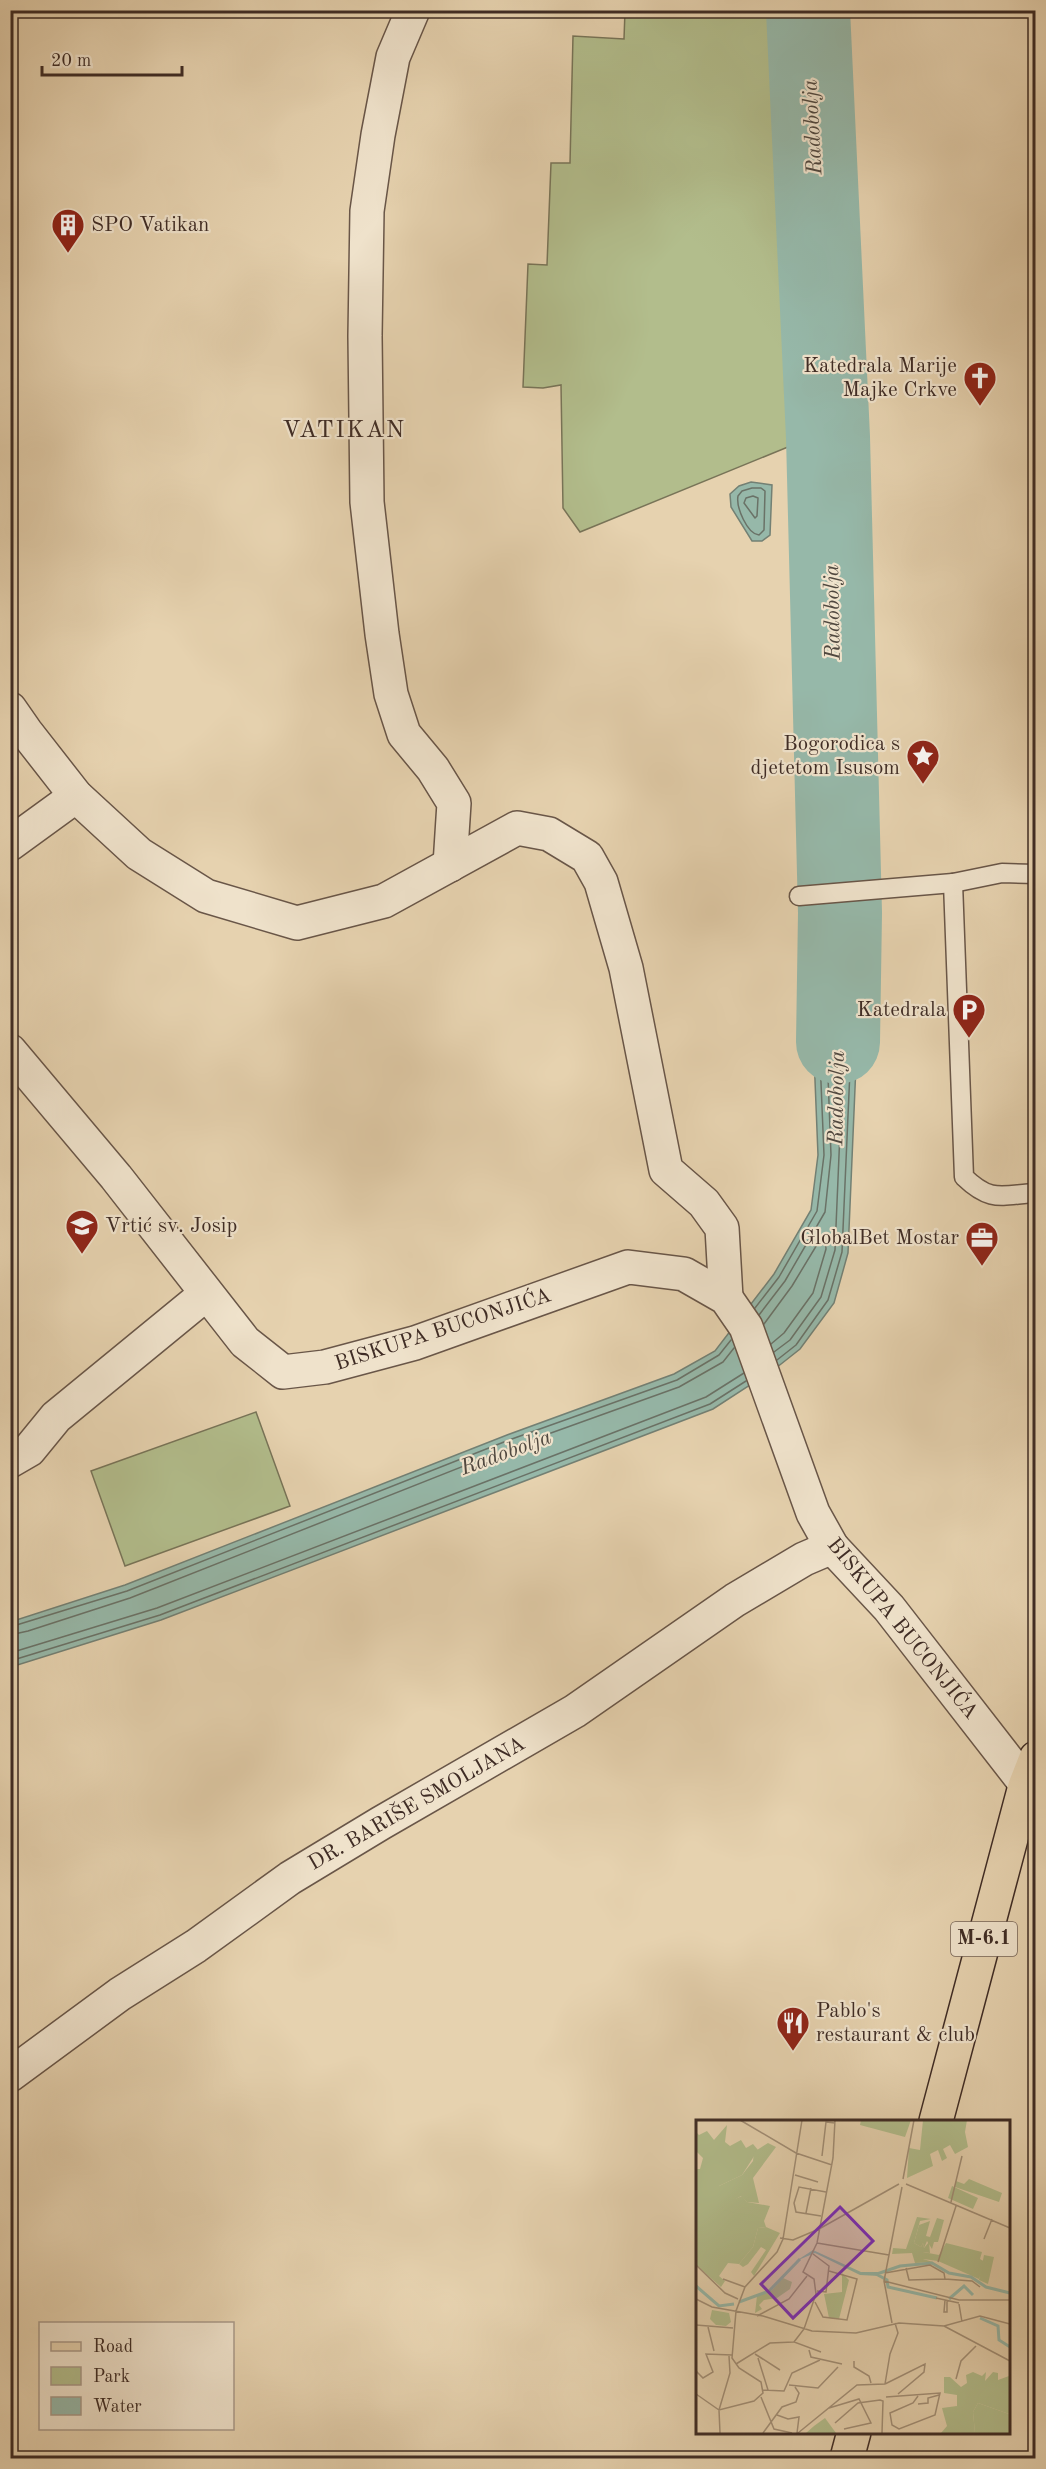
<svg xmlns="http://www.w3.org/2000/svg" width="1046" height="2469" font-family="'Old Standard TT',serif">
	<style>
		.grass { fill: url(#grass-tufts); stroke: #787458; stroke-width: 1.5 }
		.green { fill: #b2bd8c; stroke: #787458; stroke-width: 1.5 }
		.water { fill: #96b8a9; stroke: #738074; stroke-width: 1.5 }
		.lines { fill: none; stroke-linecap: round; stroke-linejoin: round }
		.shore { stroke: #6a7267; stroke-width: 1.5 }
		.river { stroke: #96b8a9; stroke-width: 84 }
		.service-casing { stroke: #695648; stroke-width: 21 }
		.minor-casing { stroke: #695648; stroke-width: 36 }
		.primary-casing { stroke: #3f2c25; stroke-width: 36 }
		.service { stroke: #efe2cb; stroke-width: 18 }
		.minor { stroke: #efe2cb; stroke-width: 33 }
		.primary { stroke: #e6d2af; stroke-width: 33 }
		.labels { text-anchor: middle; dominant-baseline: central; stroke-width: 4.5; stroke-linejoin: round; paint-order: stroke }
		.shield { fill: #efe2cb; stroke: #746357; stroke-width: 1.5 }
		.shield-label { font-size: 20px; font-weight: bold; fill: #3f2c25 }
		.poi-label { font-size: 21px; fill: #3f2c25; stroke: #efe2cb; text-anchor: end }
		.street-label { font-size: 21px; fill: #3f2c25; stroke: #efe2cb }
		.water-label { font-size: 22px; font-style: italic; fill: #50483f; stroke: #efe2cb }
		.quarter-label { font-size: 24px; letter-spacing: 1.5px; fill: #3f2c25; stroke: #efe2cb }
		.inset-river { fill: none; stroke: #96b8a9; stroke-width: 3 }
		.inset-road { fill: none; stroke: #a39078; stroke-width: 1.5 }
		.view { fill: #7b2cbf; fill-opacity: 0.15; stroke: #7b2cbf; stroke-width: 3 }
		.inset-edge { fill: none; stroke: #3f2c25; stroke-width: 3 }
	</style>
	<defs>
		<pattern id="grass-tufts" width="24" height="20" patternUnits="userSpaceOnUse" patternTransform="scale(1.5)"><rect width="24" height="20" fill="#b2bd8c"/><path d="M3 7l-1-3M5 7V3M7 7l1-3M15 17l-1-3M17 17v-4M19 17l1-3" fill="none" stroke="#929a72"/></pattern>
	</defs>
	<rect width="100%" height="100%" fill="#e6d2af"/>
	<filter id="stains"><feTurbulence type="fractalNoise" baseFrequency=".00333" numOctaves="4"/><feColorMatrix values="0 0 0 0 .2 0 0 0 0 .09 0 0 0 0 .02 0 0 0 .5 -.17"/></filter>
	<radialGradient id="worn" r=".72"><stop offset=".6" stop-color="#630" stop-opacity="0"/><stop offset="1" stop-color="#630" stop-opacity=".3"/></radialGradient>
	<path class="grass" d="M1035,954L1036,1187H1031Z"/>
	<g class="green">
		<path d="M625,11H794L785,55L788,447L580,532L563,508L561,385L543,388L523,387L528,264L547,265L551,163H570L573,36L624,39Z"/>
		<path d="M256,1412L290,1506L125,1566L91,1471Z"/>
	</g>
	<g class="water">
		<path d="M751,482L772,485L770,535L762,541H752L731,507L730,494L739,486Z"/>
		<path d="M862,924L848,1253L834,1303L800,1349L776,1368L713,1409L161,1620L11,1667L10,1622L125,1585L507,1435L674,1374L715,1351L774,1274L811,1210L818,1155L809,931Z"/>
	</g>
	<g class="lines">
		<g class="shore">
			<path d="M752,488H761L765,491L764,530L759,535C747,534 736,507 738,496L742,491Z"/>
			<path d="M753,496L758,498L757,516L755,518L744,503L746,498Z"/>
			<path d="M755,1308L779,1277L817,1211L824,1155L815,938L818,935L854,931L856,934L842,1252L828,1300L796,1345L777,1360"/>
			<path d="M759,1315L785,1281L825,1212L831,1155L823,945L826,942L846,940L848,943L835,1250L821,1297L790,1340L774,1352"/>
			<path d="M764,1324L792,1286L821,1238H825L826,1249L813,1293L784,1333L771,1344"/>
			<path d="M10,1627L127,1591L509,1440L677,1380L719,1355L731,1340"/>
			<path d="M10,1635L28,1631L130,1598L512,1447L679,1387L723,1362L734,1348"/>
			<path d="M10,1653L157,1608L706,1397L744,1373"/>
			<path d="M10,1661L160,1615L710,1404L746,1381"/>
		</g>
		<path class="river" d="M808,10L828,437L840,913L838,1042"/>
		<g class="service-casing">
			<g id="service">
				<path d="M1036,874L1002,873L953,883L964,1177C991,1203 1001,1195 1036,1193"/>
				<path d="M799,896L953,883"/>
			</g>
		</g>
		<g class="minor-casing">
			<g id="minor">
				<path d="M413,10L393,57L378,135L367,211L365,336L367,502L382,634L391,694L404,734L433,769L454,803L450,865"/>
				<path d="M10,709L26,732L76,796L139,854L206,896L297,923L384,901L517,828L549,834L587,857L601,882L626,968L666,1170L704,1203L722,1228L726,1298"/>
				<path d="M10,844L76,796"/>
				<path d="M10,1051L116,1177L245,1342L283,1372L325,1367L415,1343L628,1267L684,1274L726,1298L746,1327L813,1513L832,1547L889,1608L1036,1797"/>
				<path d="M10,1461L29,1450L56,1417L206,1294"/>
				<path d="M10,2075L120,1994L196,1946L290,1878L381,1823L575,1711L735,1600L804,1559L832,1547"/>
			</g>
		</g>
		<g class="primary-casing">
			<g id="primary">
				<path d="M936,2121L1025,1786L1036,1758"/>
				<path d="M847,2458L854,2432"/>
			</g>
		</g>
		<use href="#service" class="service"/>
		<use href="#minor" class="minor"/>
		<use href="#primary" class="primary"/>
	</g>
	<defs>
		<g id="building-pin" transform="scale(1.725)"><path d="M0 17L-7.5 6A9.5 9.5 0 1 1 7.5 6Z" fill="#8f2418" stroke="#efe2cb"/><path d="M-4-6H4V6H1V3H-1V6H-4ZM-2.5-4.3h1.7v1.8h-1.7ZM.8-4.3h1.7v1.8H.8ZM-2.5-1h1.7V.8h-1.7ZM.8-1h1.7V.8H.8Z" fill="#fff"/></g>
		<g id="church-pin" transform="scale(1.725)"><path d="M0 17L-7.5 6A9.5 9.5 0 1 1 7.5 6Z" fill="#8f2418" stroke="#efe2cb"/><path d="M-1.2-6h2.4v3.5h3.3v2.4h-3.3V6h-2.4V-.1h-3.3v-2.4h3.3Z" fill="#fff"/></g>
		<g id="sight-pin" transform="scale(1.725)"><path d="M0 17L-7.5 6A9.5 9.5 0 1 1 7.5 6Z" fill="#8f2418" stroke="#efe2cb"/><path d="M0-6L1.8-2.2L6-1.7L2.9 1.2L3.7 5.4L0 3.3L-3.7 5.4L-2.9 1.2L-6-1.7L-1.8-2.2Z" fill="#fff"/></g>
		<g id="parking-pin" transform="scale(1.725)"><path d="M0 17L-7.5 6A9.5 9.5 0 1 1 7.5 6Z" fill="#8f2418" stroke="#efe2cb"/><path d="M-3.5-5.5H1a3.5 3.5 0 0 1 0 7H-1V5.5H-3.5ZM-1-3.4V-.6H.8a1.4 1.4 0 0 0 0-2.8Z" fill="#fff"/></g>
		<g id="school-pin" transform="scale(1.725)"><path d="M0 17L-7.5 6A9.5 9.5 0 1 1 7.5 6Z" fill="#8f2418" stroke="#efe2cb"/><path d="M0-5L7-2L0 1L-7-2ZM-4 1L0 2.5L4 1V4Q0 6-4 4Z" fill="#fff"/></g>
		<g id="office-pin" transform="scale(1.725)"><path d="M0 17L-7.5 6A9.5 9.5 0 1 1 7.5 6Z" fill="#8f2418" stroke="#efe2cb"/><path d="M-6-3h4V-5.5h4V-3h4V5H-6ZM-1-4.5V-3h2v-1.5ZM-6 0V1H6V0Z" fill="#fff"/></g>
		<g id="restaurant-pin" transform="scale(1.725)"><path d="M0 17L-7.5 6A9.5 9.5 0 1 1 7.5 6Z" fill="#8f2418" stroke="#efe2cb"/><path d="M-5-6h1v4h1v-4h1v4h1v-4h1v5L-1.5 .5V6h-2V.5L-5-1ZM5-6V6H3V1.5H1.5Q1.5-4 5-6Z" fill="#fff"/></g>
	</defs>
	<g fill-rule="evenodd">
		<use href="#building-pin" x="68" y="225"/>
		<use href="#church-pin" x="980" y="378"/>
		<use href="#sight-pin" x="923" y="756"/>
		<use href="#parking-pin" x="969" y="1010"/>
		<use href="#school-pin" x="82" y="1226"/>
		<use href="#office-pin" x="982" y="1238"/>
		<use href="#restaurant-pin" x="793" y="2023"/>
	</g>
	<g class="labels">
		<rect class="shield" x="951" y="1922" width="66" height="34" rx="4.5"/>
		<g class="shield-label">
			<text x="984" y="1939">M-6.1</text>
		</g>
		<g class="poi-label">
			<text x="91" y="225" text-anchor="start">SPO Vatikan</text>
			<text x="957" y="366">Katedrala Marije<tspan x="957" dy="24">Majke Crkve</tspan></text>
			<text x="900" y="744">Bogorodica s<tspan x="900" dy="24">djetetom Isusom</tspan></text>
			<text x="946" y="1010">Katedrala</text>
			<text x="105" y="1226" text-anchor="start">Vrtić sv. Josip</text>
			<text x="959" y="1238">GlobalBet Mostar</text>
			<text x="816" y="2011" text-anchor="start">Pablo's<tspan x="816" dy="24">restaurant &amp; club</tspan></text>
		</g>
		<g class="street-label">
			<text transform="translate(443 1330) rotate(-18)">BISKUPA BUCONJIĆA</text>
			<text transform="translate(902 1629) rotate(51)">BISKUPA BUCONJIĆA</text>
			<text transform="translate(417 1804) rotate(-30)">DR. BARIŠE SMOLJANA</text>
		</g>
		<g class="water-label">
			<text transform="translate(813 127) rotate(-93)">Radobolja</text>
			<text transform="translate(833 612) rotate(-91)">Radobolja</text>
			<text transform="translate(837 1098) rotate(-89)">Radobolja</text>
			<text transform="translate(506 1453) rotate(-20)">Radobolja</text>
		</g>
		<g class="quarter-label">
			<text x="344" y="431">VATIKAN</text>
		</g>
	</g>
	<g transform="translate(696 2120)">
		<rect width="314" height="314" fill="#e6d2af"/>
		<path d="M273,59L306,73L303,82L259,67L260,61L268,64ZM241,98L248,100L242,122H238L236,129L231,121L228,128L227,123L225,127L218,123L223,105L234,101L230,116L234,117ZM282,283L313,294V313H279L277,292Z" fill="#b2bd8c"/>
		<path d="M31,5L29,22L34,26L45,20L50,28L57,24L62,30L46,55L23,66L39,79L46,76L51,82L74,86L68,101L70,107L62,108L57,127L43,144L32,143L23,156L29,161L25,167L0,145V49H4L7,38L0,31V12L3,15L11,11L18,20ZM221,97L235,99L224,101L218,123L225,127L227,123L228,128L233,122L234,133L227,132V139L237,142L219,143L216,133L196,134L197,128L210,129ZM288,135L298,137L292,164L283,160ZM277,252L286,256L290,252L289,261L297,252L302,253V260L313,256V294L282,283L277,292L279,313H245L251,306L246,288L261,286V275L248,273V257H254L265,267L271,263L270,255Z" fill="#b2bd8c"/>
		<path d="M256,66L282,78L277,89L252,78ZM16,190L33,193L35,202L30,206L20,205L14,199ZM129,298L140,313H110L118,306Z" fill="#b2bd8c"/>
		<path d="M165,0H215L209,17L164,5ZM227,0H271L269,12L272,27L259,34L254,25L247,29L251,38L246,41L242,30L234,34L237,46L211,58L213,28L224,30ZM72,23L80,27L57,58L63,83L51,82L45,76L40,79V93L27,90L23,66L46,55L57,41L58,32ZM70,107L84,113L58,156L55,152L70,130L65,127L52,144L47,147L43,144L57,127L62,108ZM250,123L286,132L284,139L289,142L283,159L242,141L227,139V132L243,135ZM146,153L153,160L143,199L133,198L128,174L146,172ZM87,158L96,162L94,169L81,178L68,180L63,185L66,189L59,193L61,176L75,171Z" fill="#b2bd8c"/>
		<path d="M117,130L165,152H183V156L164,155L119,133L100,141Z" fill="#96b8a9"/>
		<path class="inset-river" d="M180,154L191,160L192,167L241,178M181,154L204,146L236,143L253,153L275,157L290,167L314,173M0,166L23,186L38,184M253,179L268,166L277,175M43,182L73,171L104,139M284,198L302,206L303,220L314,227"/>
		<path class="inset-road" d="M44,0L100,33L136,45M126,36L130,2L139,3M99,55L122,62M207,59L218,0M210,64L314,108M255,82L266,36M110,93L115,68M125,96L100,92L98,83L103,67L130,72M84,118L97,120L123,109L203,64M288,119L296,99M121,123L193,135M117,134L133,146L130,172L121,171M242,142L260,86M0,145L29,173L42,179M210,148L213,160L249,159M189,153L234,145L248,153L249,159L276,161L284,167M27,159L49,167M188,161L263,180H314M240,178L263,183M0,179L16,187L67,196L116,211L160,213L203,203L248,206L284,196L314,204M249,180L248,192H251V180M119,182L127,197L151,200L161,159L133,151M263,184L266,202M61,196L93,179L111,156M196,203L188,161L206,67M0,205L37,208M248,206L314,241M12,207L18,231M113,230L115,237L146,244M125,232L98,222L108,209L120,174L118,159L107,152L121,123L137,38L139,0M59,234L84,250M62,238L72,270M158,241V247L173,256L175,263M40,244L74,223L98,222M0,251L7,258L17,252L10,234L36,235M260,259L265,241L280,226M189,264L229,244L228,252L202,274M189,264L194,234L202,213L199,203M93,265L122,268L142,247M67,270L88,271L96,253L124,240M0,274L23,290L58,281L67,273L65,262L43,248L36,238L40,191L49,167L81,132L87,119L106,0M65,277L78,309L96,313M190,277L244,273L239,295L203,309L196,305L194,293L217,283L222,276M222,284L232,283V278L243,275M133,288L163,279L175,303L148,309M23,290L34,253L33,236M23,290L24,313M81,295L92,299L103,297L101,313M139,303L162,283L184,280L187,281L186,313M67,313L86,287L100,282L103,273L99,267M102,313L161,265L189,264"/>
		<path class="view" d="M144,87L177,121L97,198L65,164Z"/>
		<rect width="314" height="314" class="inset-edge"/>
	</g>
	<rect width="1046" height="2469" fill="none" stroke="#e6d2af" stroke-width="36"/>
	<rect x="12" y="12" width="1022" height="2445" fill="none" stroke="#3f2c25" stroke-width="3"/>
	<rect x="18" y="18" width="1010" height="2433" fill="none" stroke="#3f2c25" stroke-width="1.5"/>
	<rect x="39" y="2322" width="195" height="108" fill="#efe2cb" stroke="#a99989" stroke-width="1.5"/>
	<rect x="51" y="2342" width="30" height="9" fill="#e6d2af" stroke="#a99989" stroke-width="1.5"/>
	<text x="93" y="2352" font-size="18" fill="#3f2c25">Road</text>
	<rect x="51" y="2367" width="30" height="18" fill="#b2bd8c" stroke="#a99989" stroke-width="1.5"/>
	<text x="93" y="2382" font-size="18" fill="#3f2c25">Park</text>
	<rect x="51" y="2397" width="30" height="18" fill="#96b8a9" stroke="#a99989" stroke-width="1.5"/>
	<text x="93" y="2412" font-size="18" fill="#3f2c25">Water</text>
	<path d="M42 66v9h140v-9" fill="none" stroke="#3f2c25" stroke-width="3"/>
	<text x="51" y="66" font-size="18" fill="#3f2c25" stroke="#efe2cb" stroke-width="4.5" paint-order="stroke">20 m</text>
	<rect width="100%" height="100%" filter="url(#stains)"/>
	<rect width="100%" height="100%" fill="url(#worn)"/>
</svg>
